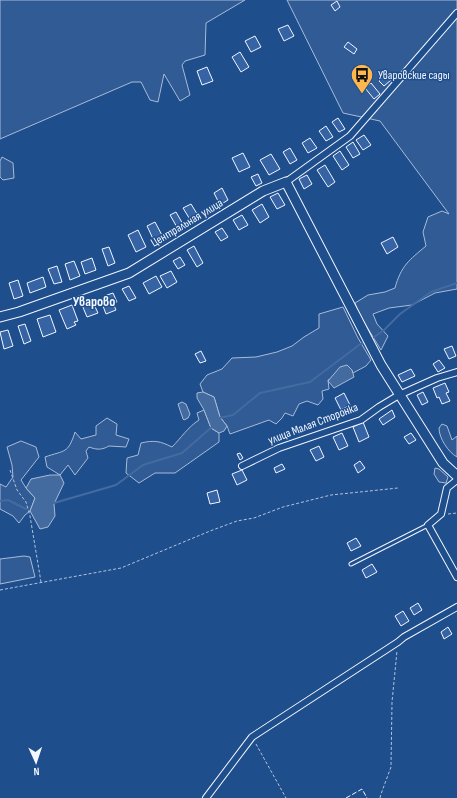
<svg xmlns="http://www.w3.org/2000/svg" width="457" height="798" font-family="'Sofia Sans Condensed',sans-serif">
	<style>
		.green { fill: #305b95; stroke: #a8bbd7 }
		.water { fill: #446ba0; stroke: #a8bbd7 }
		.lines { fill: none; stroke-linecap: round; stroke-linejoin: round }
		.stream { stroke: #446ba0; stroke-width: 2 }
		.building { fill: #3563a3; stroke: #f2f6ff }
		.lane-casing { stroke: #f2f6ff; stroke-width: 5 }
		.street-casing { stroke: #f2f6ff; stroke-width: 8 }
		.secondary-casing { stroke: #f2f6ff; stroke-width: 11 }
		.path { stroke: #b3c4dc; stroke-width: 1; stroke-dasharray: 3 2; stroke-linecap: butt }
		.lane { stroke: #1f4e8c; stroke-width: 3 }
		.street { stroke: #1f4e8c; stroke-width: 6 }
		.secondary { stroke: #1f4e8c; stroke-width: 9 }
		.fence { stroke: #f2f6ff; stroke-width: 1; stroke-dasharray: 5 2; stroke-linecap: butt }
		.labels { text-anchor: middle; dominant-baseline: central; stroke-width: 3; stroke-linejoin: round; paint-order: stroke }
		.poi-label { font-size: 12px; fill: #f2f6ff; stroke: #1f4e8c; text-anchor: start }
		.street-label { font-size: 12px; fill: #f2f6ff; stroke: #1f4e8c }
		.quarter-label { font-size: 14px; font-weight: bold; fill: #f2f6ff; stroke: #1f4e8c }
	</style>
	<rect width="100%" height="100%" fill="#1f4e8c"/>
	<g class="green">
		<path d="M0,0H245L206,23L205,55L185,61L182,65L190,95L180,101L164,74L158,102L150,100L141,82H132L0,139Z"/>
		<path d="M287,0H457V289L435,293L412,305L389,308L373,314L377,324L388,336L381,350L359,314L355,303L368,295L385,292L395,288C401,266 409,260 426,246L423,232L428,217L442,211L449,214L380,121L343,113Z"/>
		<path d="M2,157L13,163L14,178L3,180L0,177V161Z"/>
		<path d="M343,307L358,338L371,360L366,366L353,373L352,370L328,380L329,389L322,391L323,399L318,405L307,401L299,404L293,416L285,413L282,418L276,424L269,420L230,434L227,426L220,417L214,397L203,392L200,384L207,375L222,369L232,358L256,357L277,352L292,346L304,337L319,328V314Z"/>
		<path d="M204,410L211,428L219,433V442L175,473H155L139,483L126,473L127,458L138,455L141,443C154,440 160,441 172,447C181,438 188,427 199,420L197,413Z"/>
		<path d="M107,418L117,424L116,435L129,439L126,447L109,446C102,450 97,450 89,447L86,451L88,458L75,475L68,465L60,475L47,467L45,457C65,450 68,454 75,432L81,439L96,435V426Z"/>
		<path d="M442,424L447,426L452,440L457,436V457C448,452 439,438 439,428Z"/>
		<path d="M21,441L36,447L39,457L21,480L26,488L35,498L30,511L25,515L19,523L13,516L0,509V484L6,487L13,477L12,465L7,447Z"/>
		<path d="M435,468L439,469L448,477L446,483L439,482L434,474Z"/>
		<path d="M24,556L30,557L35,577L0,584V559Z"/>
	</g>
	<g class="water">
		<path d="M347,365L352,370L354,377L334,388L328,381L340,367Z"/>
		<path d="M203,392L214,397L220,417L227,426L224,431L219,433L211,428L204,410L197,398V393Z"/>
		<path d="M182,402L186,404L190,414L188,418L184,420L183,419L178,404Z"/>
		<path d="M50,475H60L64,483L54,504L55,516L48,527L40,529L30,511L35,498L26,488L31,479Z"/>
	</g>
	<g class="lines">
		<g class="stream">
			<path d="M370,340L384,330L400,314L431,292L457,283"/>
			<path d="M219,418L233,415L260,393L310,382L359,345L366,341"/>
			<path d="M0,501L8,500L26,509"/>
			<path d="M54,503L116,485L143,465L182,453L213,426"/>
		</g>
	</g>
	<g class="building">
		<path d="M337,1L340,7L335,11L331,5Z"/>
		<path d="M288,25L294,36L284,41L278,29Z"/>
		<path d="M255,36L261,47L251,52L245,41Z"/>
		<path d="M348,42L357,49L354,54L344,47Z"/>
		<path d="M240,52L249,67L241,72L232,57Z"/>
		<path d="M207,67L213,81L202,85L197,71Z"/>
		<path d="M385,74L391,80L384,86L379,81Z"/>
		<path d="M371,83L380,94L374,99L365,88Z"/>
		<path d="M338,118L345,129L339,132L332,122Z"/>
		<path d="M326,126L333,137L326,141L319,131Z"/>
		<path d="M364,135L371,145L363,150L356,140Z"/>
		<path d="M310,138L317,148L308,153L302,143Z"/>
		<path d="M353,142L360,154L353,158L346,147Z"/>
		<path d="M290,148L297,160L290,164L283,152Z"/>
		<path d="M340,151L349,165L342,170L333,156Z"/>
		<path d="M243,153L250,167L239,172L232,158Z"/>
		<path d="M271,154L280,169L269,175L260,160Z"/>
		<path d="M325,165L335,182L328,187L317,170Z"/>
		<path d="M258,174L262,183L256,186L251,177Z"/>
		<path d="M307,175L312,184L304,189L299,179Z"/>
		<path d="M222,188L228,200L220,205L214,193Z"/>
		<path d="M278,193L285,205L277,209L270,197Z"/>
		<path d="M191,204L199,217L191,221L183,208Z"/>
		<path d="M262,204L269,217L260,223L252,210Z"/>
		<path d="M176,212L184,226L178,229L170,215Z"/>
		<path d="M242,215L248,225L239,230L233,220Z"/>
		<path d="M155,222L164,239L155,243L147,226Z"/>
		<path d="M222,228L228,237L221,241L215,232Z"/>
		<path d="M138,230L146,247L136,252L128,235Z"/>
		<path d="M393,237L398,247L387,254L381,243Z"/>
		<path d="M194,246L203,263L197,267L187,250Z"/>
		<path d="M109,247L115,263L108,266L102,249Z"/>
		<path d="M180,257L185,265L178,269L173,261Z"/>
		<path d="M92,258L96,270L85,274L81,262Z"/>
		<path d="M74,261L80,276L70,280L65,264Z"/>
		<path d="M57,266L62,282L54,284L48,269Z"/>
		<path d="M171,271L177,282L167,288L160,276Z"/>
		<path d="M156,276L162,287L149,294L143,283Z"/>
		<path d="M43,277L46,287L30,293L27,283Z"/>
		<path d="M18,280L23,296L14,299L9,283Z"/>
		<path d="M129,286L136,298L129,301L122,289Z"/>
		<path d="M113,293L117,302L113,303L116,310L106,314L103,306L107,304L104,296Z"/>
		<path d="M92,300L98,313L87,317L82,305Z"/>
		<path d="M72,305L78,321L74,322L76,325L67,329L59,310Z"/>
		<path d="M50,315L56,332L43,337L37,319Z"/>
		<path d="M25,324L31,341L24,344L18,326Z"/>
		<path d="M8,330L13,346L4,349L0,332Z"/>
		<path d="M452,346L456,356L449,359L444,349Z"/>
		<path d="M201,351L206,361L200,363L195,354Z"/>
		<path d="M439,360L445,368L438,372L433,364Z"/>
		<path d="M411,369L415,376L402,382L398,375Z"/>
		<path d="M445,383L449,392L446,393L450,401L442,404L439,397L437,398L433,388Z"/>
		<path d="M423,392L428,402L422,405L417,395Z"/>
		<path d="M344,393L350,405L341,410L335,398Z"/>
		<path d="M392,410L395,417L383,425L379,419Z"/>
		<path d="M363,422L369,437L359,442L353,427Z"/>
		<path d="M342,433L348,446L339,450L333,437Z"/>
		<path d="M411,433L416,440L409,444L404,437Z"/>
		<path d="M319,446L324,457L316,461L310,450Z"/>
		<path d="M240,453L243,458L240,460L237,454Z"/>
		<path d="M360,461L365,468L358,473L354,465Z"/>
		<path d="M282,464L285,469L276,473L274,468Z"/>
		<path d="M242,470L247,480L237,485L232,474Z"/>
		<path d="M217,490L220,502L210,504L207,493Z"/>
		<path d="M356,538L361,546L351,551L347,543Z"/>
		<path d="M372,564L377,572L366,578L362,570Z"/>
		<path d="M418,603L422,610L414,615L410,608Z"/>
		<path d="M403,611L409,621L401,626L395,616Z"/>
		<path d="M448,627L452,634L444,639L441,632Z"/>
	</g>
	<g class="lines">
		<g class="lane-casing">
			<path id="lane" d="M351,564L428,525"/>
		</g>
		<g class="street-casing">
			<g id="street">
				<path d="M286,182L350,136L457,13"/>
				<path d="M242,466L279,448L361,420L379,407L399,395L437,378L457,372"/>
				<path d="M457,480L447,488L441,514L428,525L457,577"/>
				<path d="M206,798L252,737L398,642L404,637L457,607"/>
			</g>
		</g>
		<g class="secondary-casing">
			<path id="secondary" d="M0,317L19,312L129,273L263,191L286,182L381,365L443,463L457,476"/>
		</g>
		<g class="path">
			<path d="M10,470L17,490L26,502L30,516L41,582"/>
			<path d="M448,514L457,513"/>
			<path d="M0,590L121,568L210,531L237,521L254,518L283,507L331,495L398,488"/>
			<path d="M256,744L286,798"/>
			<path d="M380,798L381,794L391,767L392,702L397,651"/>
		</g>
		<use href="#lane" class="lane"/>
		<use href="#street" class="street"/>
		<use href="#secondary" class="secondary"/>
		<path class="fence" d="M346,798L362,789L367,798"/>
	</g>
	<defs>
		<g id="bus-pin" transform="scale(1.15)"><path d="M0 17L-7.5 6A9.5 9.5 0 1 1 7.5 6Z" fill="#ffb74d" stroke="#1f4e8c"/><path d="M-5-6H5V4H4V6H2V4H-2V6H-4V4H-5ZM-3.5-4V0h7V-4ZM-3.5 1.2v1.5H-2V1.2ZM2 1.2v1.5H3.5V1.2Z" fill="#111"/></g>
	</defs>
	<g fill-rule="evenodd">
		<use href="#bus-pin" x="362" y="75"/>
	</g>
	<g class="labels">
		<g class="poi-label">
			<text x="378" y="75">Уваровские сады</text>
		</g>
		<g class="street-label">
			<text transform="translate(187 223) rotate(-31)">Центральная улица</text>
			<text transform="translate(313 424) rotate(-21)">улица Малая Сторонка</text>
		</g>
		<g class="quarter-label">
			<text x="94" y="301">Уварово</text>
		</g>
	</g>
	<g transform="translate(36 762) rotate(177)" stroke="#1f4e8c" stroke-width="3" paint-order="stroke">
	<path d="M0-3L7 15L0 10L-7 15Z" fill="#f2f6ff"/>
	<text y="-6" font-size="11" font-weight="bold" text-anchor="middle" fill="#f2f6ff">N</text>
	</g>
</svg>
